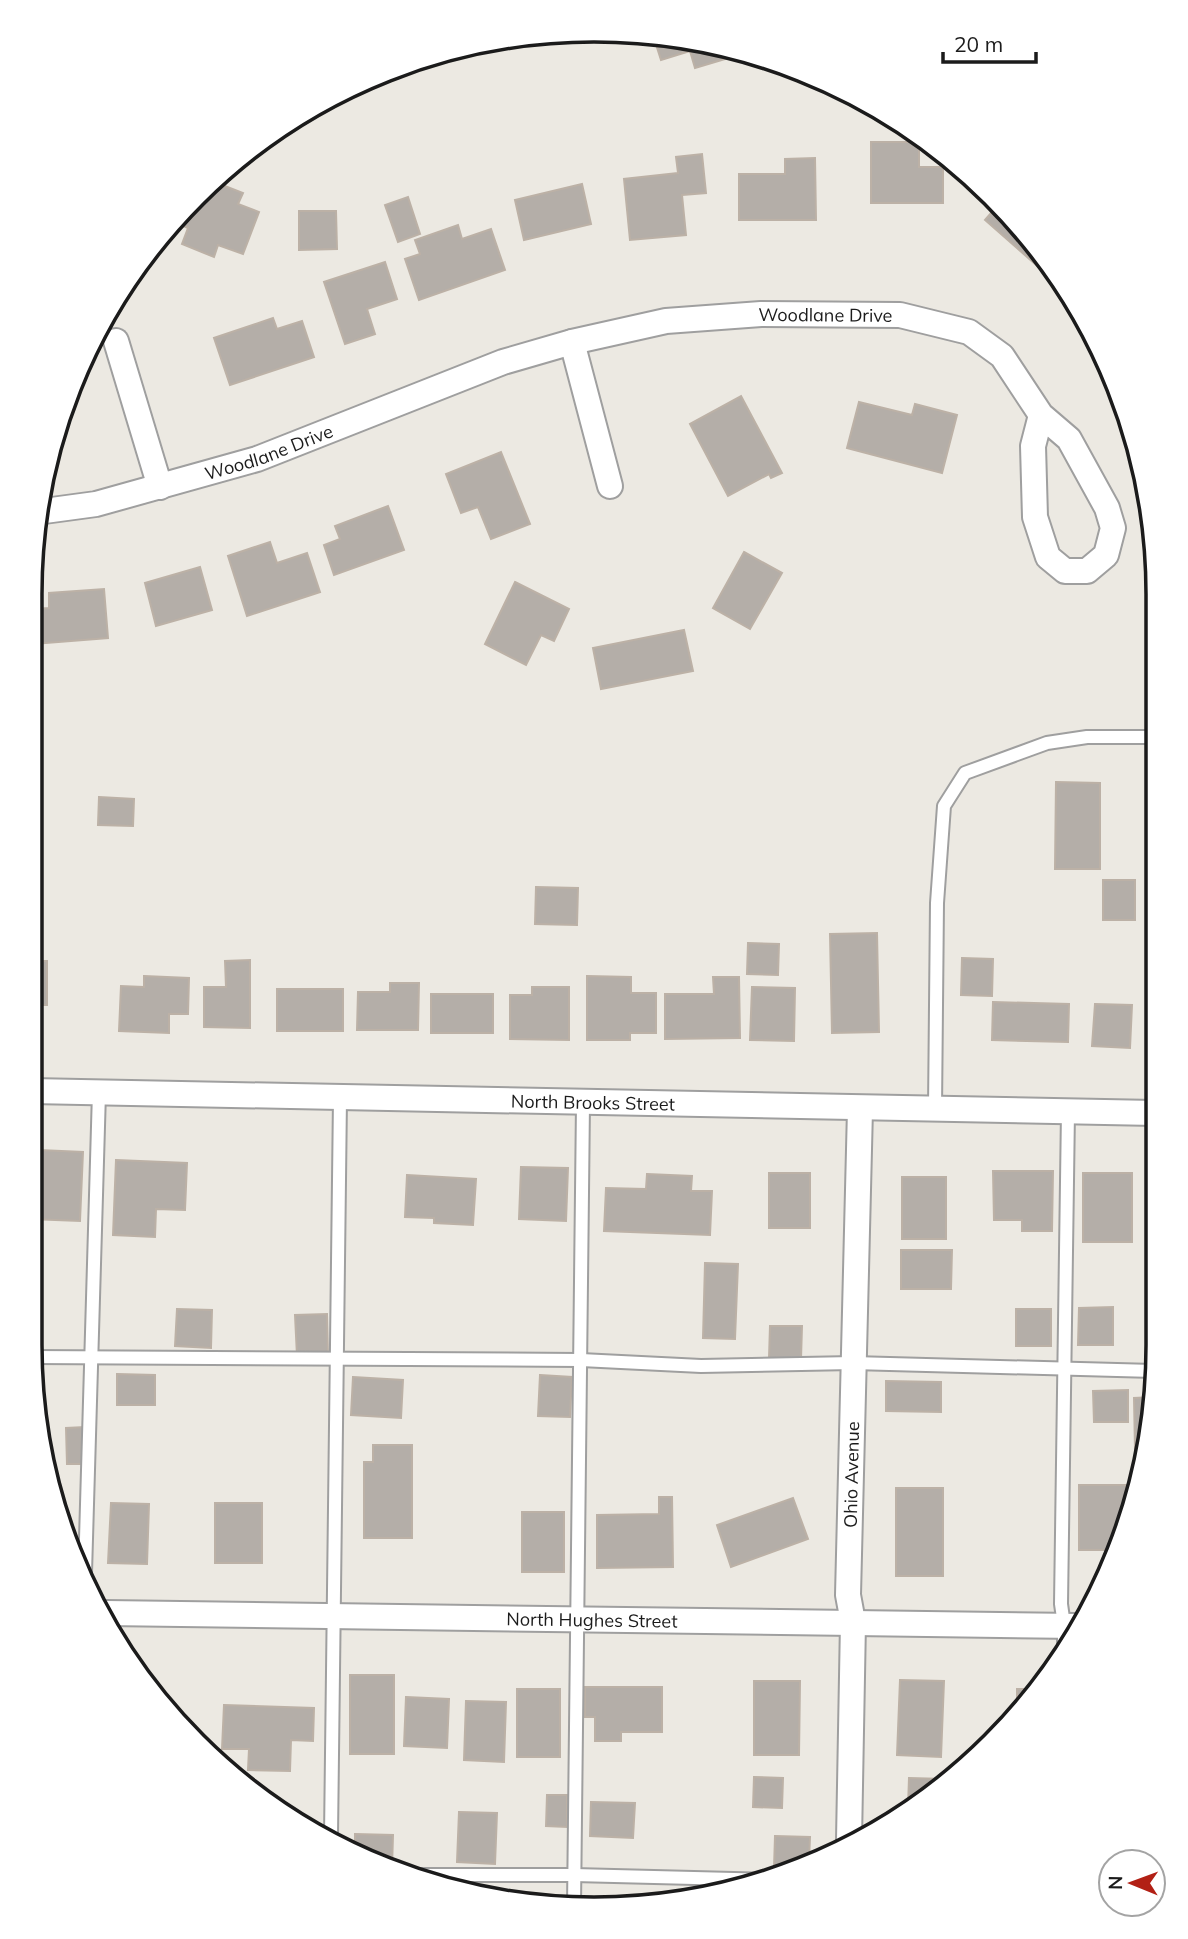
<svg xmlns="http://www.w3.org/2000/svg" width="1188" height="1939" font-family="Mulish,sans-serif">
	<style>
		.building { fill: #b4aea8; stroke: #bcb1a6; stroke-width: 2 }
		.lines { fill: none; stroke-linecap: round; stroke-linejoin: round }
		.lane-casing { stroke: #9f9f9f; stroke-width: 16 }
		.street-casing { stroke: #9f9f9f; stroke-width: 28 }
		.lane { stroke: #fff; stroke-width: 12 }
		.street { stroke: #fff; stroke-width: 24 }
		.labels { text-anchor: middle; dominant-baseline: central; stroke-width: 5; stroke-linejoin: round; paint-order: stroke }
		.street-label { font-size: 18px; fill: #1b1b1b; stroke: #fff }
		.rim { fill: none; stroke: #1b1b1b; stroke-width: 3.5 }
	</style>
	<rect width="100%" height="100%" fill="#ece9e2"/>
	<g class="building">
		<path d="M613,32L547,40L546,34Z"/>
		<path d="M653,35L733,48L735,56L695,68L690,51L661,60Z"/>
		<path d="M871,142H919V167H943V203H871Z"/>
		<path d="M702,154L706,193L682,195L686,235L630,240L624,179L678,173L676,157Z"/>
		<path d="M815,158L816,220H739V174H785V159Z"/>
		<path d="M212,181L243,193L238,204L259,212L243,254L218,245L214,257L182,244L188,228L177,223L181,214Z"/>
		<path d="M582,184L591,224L524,240L515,200Z"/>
		<path d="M408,197L420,234L398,242L385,205Z"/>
		<path d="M999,204L1018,222L1055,273L1051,278L985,220Z"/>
		<path d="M299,211H336L337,249L299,250Z"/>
		<path d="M458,225L462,239L491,229L505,270L419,300L405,259L420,254L415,240Z"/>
		<path d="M385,262L397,299L367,309L375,334L345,344L324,282Z"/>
		<path d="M1068,291L1083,312L1089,326L1064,294Z"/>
		<path d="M273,318L277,329L302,321L314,357L230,385L214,338Z"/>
		<path d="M741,396L782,473L771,478L769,474L728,496L690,424Z"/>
		<path d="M859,402L912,415L915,404L957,415L942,473L847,448Z"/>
		<path d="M501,452L530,524L491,539L478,507L461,513L446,474Z"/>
		<path d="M388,506L404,550L334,575L324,545L340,539L335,526Z"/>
		<path d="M270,542L277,563L307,553L320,592L247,616L228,556Z"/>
		<path d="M744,552L782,573L750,629L713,608Z"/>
		<path d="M200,567L212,610L156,626L145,583Z"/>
		<path d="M515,582L569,609L554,641L541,635L526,665L485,644Z"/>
		<path d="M104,589L108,638L34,644V609L49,608V593Z"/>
		<path d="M684,630L693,671L601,689L593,648Z"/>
		<path d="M1056,782L1100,783V869H1055Z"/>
		<path d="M99,797L134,799L133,826L98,825Z"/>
		<rect x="1103" y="880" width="32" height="40"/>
		<path d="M536,887L578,888L577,925L535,924Z"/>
		<path d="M877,933L879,1032L832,1033L830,934Z"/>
		<path d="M748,943L779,944L778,975L747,974Z"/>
		<path d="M962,958L993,959L992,996L961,995Z"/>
		<path d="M250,960V1028L204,1027V987H226L225,961Z"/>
		<rect x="32" y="961" width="15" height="44"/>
		<path d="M144,976L189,978L188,1014H169V1033L119,1031L121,986L144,987Z"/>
		<path d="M587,976L631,977V993H656V1033H630V1040H587Z"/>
		<path d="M713,977H739L740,1038L665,1039V994H714Z"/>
		<path d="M390,983H419L418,1030H357L358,992H390Z"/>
		<path d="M532,987H569V1040L510,1039V995H532Z"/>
		<path d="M752,987L795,988L794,1041L750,1040Z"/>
		<rect x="277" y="989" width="66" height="42"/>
		<rect x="431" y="994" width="62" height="39"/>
		<path d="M993,1002L1069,1004L1068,1042L992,1040Z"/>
		<path d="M1095,1004L1132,1005L1130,1048L1092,1046Z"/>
		<path d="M39,1150L83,1152L80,1221L30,1219L31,1181H38Z"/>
		<path d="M116,1160L187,1163L185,1210L156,1209L155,1237L113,1235Z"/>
		<path d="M1147,1164H1155L1154,1228H1146Z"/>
		<path d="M521,1167L568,1168L566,1221L519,1219Z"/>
		<path d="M993,1171H1053L1052,1231H1022V1220H994Z"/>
		<rect x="769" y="1173" width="41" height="55"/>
		<rect x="1083" y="1173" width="49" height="69"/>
		<path d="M647,1174L692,1176L691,1191H712L710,1235L604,1231L606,1188L646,1189Z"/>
		<path d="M407,1175L476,1179L473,1225L434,1223V1218L405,1217Z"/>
		<rect x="902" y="1177" width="44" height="62"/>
		<path d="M901,1250H952L951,1289H901Z"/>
		<path d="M705,1263L738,1264L735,1339L703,1338Z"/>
		<path d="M1113,1307V1345H1078L1079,1308Z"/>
		<path d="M177,1309L212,1310L211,1348L175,1346Z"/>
		<rect x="1016" y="1309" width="35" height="37"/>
		<path d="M327,1314L328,1355L297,1356L295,1315Z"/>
		<path d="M770,1326H802L801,1359L769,1358Z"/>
		<path d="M117,1374L155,1375V1405H117Z"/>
		<path d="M540,1375L572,1377L570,1417L538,1416Z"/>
		<path d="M353,1377L403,1380L401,1418L351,1415Z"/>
		<path d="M886,1381L941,1382V1412L886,1411Z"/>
		<path d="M1128,1390V1422H1094L1093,1391Z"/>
		<path d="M1154,1397L1153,1418L1145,1450H1135L1134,1398Z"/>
		<path d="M85,1427L87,1464H67L66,1428Z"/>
		<path d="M373,1445H412V1538H364V1462H373Z"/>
		<path d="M1079,1485H1126V1521L1118,1550H1079Z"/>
		<rect x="896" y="1488" width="47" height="88"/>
		<path d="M659,1497H672L673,1567L597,1568V1515L659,1514Z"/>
		<path d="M793,1498L808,1539L731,1567L717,1525Z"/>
		<path d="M111,1503L149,1504L147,1564L108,1563Z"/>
		<rect x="215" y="1503" width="47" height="60"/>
		<rect x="522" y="1512" width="42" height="60"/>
		<rect x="350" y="1675" width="44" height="79"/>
		<path d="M900,1680L944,1681L941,1757L897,1755Z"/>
		<path d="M754,1681H800L799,1755H754Z"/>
		<path d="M585,1687H662V1732H621V1741H595V1717H585Z"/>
		<rect x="517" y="1689" width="43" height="68"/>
		<path d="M1017,1689H1042L1017,1713Z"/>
		<path d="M406,1697L449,1699L447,1748L404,1746Z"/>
		<path d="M466,1701L506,1702L504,1762L464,1760Z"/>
		<path d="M224,1705L314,1708L313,1741L291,1740L290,1771L248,1770L249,1749H222Z"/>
		<path d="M754,1777L783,1778L782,1808L753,1807Z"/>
		<path d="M909,1778L944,1779L943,1787L937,1793L908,1807Z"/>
		<path d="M547,1795H567V1827L546,1826Z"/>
		<path d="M591,1802L635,1803L633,1838L590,1836Z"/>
		<path d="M459,1812L497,1813L495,1864L457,1862Z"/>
		<path d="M355,1834L393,1835L392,1868L355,1849Z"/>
		<path d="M775,1836L810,1837L809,1861L795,1869L774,1868Z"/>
	</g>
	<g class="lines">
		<g class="lane-casing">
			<g id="lane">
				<path d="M935,1109L937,903L944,806L965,773L1047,743L1087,737H1156"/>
				<path d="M32,1357L581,1360L701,1366L853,1363L1154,1371"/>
				<path d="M85,1573L99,1092"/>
				<path d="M1064,1650V1625L1061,1604L1068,1111"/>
				<path d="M331,1836L340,1098"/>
				<path d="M405,1875H574L774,1880"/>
				<path d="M574,1906L583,1103"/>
			</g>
		</g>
		<g class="street-casing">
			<g id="street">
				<path d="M116,341L160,487"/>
				<path d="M572,342L610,486"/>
				<path id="s1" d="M37,512L96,504L257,459L503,362L572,342L666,321L761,314L900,315L969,332L1002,356L1041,415L1069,439L1107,508L1113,528L1106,555L1087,571H1065L1048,557L1035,517L1033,446L1041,415"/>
				<path id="s2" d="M31,1091L1155,1113"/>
				<path id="s3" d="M106,1613L1078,1626"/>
				<path id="s4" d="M849,1840L853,1622L848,1595L860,1109"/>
			</g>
		</g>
		<use href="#lane" class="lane"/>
		<use href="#street" class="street"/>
	</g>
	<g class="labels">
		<g class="street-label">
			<text stroke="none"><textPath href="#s1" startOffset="819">Woodlane Drive</textPath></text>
			<text stroke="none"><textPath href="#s1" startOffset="240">Woodlane Drive</textPath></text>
			<text stroke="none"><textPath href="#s2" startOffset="562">North Brooks Street</textPath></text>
			<text stroke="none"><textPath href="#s4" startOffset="366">Ohio Avenue</textPath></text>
			<text stroke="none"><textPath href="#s3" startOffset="486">North Hughes Street</textPath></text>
		</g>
	</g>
	<path d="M0 0H1188V1939H0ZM594 42H594A552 552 0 0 1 1146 594V1345A552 552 0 0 1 594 1897H594A552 552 0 0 1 42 1345V594A552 552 0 0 1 594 42Z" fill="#fff" fill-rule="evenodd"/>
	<path class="rim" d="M594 42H594A552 552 0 0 1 1146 594V1345A552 552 0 0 1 594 1897H594A552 552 0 0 1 42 1345V594A552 552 0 0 1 594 42Z"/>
	<g transform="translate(1132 1883) rotate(271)"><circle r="33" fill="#ffffff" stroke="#a4a4a4" stroke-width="2"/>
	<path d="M0-5L12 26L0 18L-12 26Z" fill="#b22015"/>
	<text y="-10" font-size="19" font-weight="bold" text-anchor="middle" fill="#1b1b1b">N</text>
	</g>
	<path d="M943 52v10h93v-10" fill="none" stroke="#1b1b1b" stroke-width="3.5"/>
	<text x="954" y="52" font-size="21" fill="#1b1b1b" stroke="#ffffff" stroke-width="5" paint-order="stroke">20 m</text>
</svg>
